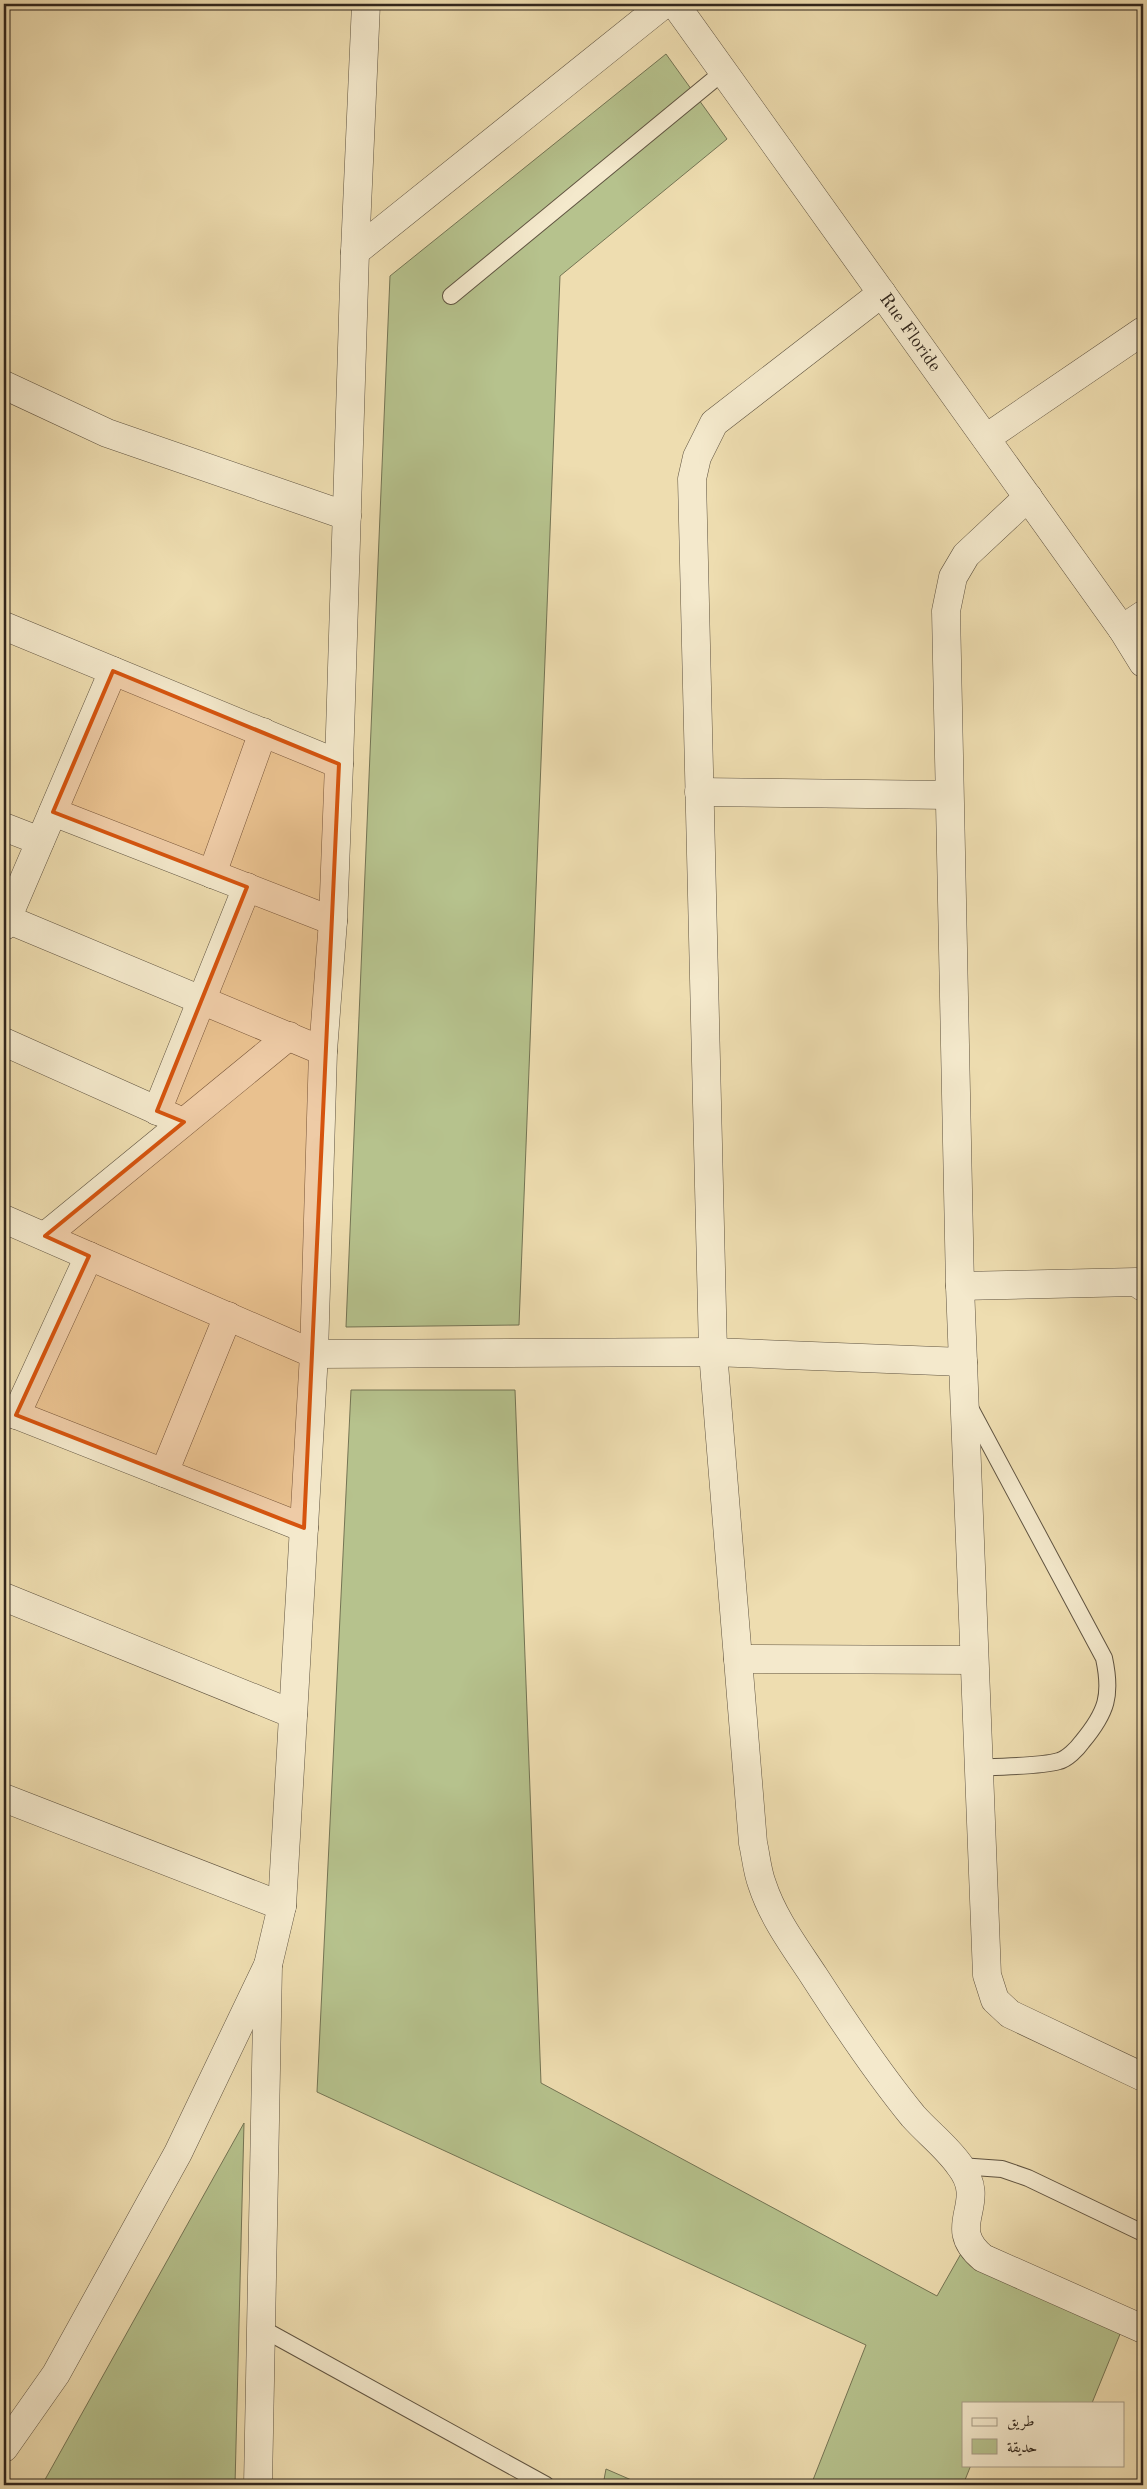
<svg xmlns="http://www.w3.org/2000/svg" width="1147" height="2489" font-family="'Old Standard TT',Amiri,serif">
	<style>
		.green { fill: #b6c28d; stroke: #747454 }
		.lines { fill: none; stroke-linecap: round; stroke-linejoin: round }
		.service-casing { stroke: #605441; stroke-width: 18 }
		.minor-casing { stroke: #605441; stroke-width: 29 }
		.tertiary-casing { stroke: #605441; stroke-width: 29 }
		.service { stroke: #f4e9cc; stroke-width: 16 }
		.minor { stroke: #f4e9cc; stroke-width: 28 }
		.tertiary { stroke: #f4e9cc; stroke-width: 28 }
		.marked { fill: #d6540e; fill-opacity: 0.2; stroke: #d6540e; stroke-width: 4; stroke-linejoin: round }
		.labels { text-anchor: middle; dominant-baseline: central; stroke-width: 5; stroke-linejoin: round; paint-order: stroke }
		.street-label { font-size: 18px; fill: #31261c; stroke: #f4e9cc }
	</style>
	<rect width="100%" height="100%" fill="#eeddb0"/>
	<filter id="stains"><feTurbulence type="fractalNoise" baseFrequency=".004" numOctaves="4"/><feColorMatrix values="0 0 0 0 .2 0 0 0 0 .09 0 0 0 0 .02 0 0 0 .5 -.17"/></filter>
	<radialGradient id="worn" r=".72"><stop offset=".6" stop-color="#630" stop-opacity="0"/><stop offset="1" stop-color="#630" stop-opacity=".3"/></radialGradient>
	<g class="green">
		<path d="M666,54L727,139L560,276L519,1325L346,1327L390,276Z"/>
		<path d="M351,1390H515L541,2083L937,2296L971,2236L1127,2317L1092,2403H963V2465H971L963,2485H811L866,2345L317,2092Z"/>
		<path d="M244,2123L235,2485H42Z"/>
		<path d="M606,2469L643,2485H603Z"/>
	</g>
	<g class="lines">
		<g class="service-casing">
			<g id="service">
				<path d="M451,296L723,72"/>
				<path d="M969,1406L1104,1658C1112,1695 1107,1712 1082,1742C1077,1749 1067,1759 1059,1761C1039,1767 1000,1766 978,1768"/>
				<path d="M960,2166L1002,2169L1028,2178L1143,2233"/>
				<path d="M261,2328L546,2485"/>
			</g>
		</g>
		<g class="minor-casing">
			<g id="minor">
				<path id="s1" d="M675,4L1122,629L1143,663"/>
				<path d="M882,293L714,423L697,457L692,479L713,1352L753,1843C756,1856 757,1871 762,1884C773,1918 795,1947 814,1976C845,2024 877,2072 913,2116C928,2133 947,2147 960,2166C990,2205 943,2225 983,2258L1143,2329"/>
				<path d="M4,385L107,433L347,516"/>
				<path d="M986,438L1143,331"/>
				<path d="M1028,497L966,555L953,577L946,611L960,1286L987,1975L995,2000L1010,2014L1143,2077"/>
				<path d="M4,626L339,764"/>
				<path d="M1122,629L1143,615"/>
				<path d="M699,792L949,795"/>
				<path d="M53,812L333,921"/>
				<path d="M4,827L40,841"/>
				<path d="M212,874L263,732"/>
				<path d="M7,919L323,1051"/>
				<path d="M4,926L113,671"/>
				<path d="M4,1042L174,1118"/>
				<path d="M157,1111L247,887"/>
				<path d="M4,1219L314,1354L713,1352L963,1362"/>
				<path d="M45,1236L289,1036"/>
				<path d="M960,1286L1136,1282L1143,1287"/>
				<path d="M4,1410L304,1528"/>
				<path d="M16,1415L89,1256"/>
				<path d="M164,1473L228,1316"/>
				<path d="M4,1597L293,1714"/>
				<path d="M738,1659L974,1660"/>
				<path d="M4,1798L282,1906"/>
				<path d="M258,2485L268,1965"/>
			</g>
		</g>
		<g class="tertiary-casing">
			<g id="tertiary">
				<path d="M355,252L664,4"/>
				<path d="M4,2448L56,2374L178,2153L268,1965L282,1906L314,1354L323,1051L333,921L339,764L355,252L366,4"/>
			</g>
		</g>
		<use href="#service" class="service"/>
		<use href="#minor" class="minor"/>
		<use href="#tertiary" class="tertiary"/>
	</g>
	<path class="marked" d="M113,671L339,764L304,1528L16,1415L89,1256L45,1236L184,1122L157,1111L247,887L53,812Z"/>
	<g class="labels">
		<g class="street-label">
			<text stroke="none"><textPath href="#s1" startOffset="404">Rue Floride</textPath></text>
		</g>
	</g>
	<rect width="1147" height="2489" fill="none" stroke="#eeddb0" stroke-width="20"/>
	<rect x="5" y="5" width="1137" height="2479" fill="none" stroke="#31261c" stroke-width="2.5"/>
	<rect x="10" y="10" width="1127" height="2469" fill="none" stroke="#31261c"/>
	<rect x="962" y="2402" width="162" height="65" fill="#f4e9cc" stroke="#a69b86"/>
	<rect x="972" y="2418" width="25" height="8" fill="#f4e9cc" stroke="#a69b86"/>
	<text x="1007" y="2426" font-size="15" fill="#31261c">طريق</text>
	<rect x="972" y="2439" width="25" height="15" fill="#b6c28d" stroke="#a69b86"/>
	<text x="1007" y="2452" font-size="15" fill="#31261c">حديقة</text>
	<rect width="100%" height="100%" filter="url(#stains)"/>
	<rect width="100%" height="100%" fill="url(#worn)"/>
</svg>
